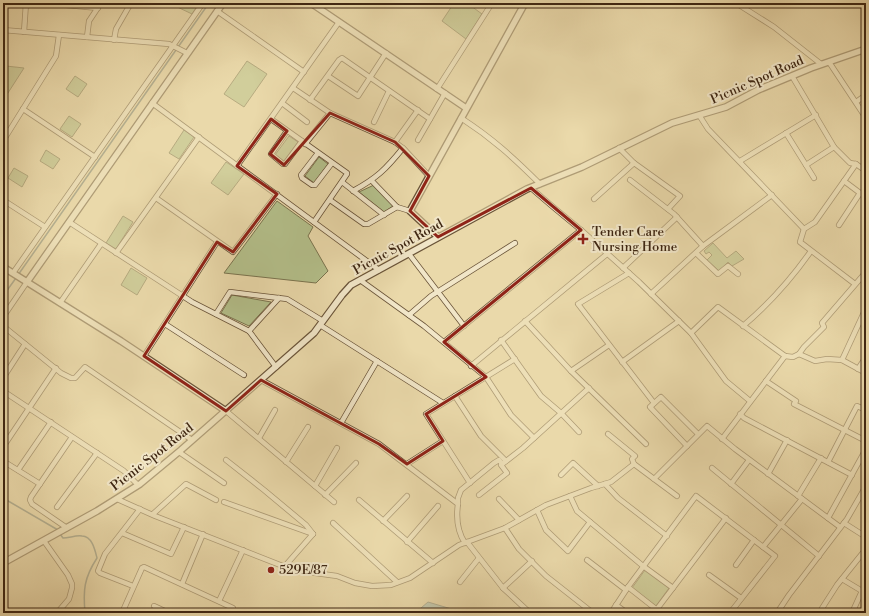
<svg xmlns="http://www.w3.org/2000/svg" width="869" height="616" font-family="'Libre Bodoni',serif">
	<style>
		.green { fill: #b4c08b; stroke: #7a744f }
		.water { fill: #9bb8b3; stroke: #767e73 }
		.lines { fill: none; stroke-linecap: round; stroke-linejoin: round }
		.stream { stroke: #767e73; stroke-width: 1.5 }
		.minor-casing { stroke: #6a5439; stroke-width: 6 }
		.tertiary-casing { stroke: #6a5439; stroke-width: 8 }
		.minor { stroke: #f1e6c8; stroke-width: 4.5 }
		.tertiary { stroke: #f1e6c8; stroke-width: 5.5 }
		.marked { fill: none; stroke: #8f2418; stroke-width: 3; stroke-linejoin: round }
		.poi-dot { fill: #8f2418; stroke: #f1e6c8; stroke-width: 1.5 }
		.labels { text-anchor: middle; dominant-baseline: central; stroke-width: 4; stroke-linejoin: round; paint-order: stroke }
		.street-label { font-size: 13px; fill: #3f2713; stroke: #f1e6c8 }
		.poi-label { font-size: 13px; fill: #3f2713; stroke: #f1e6c8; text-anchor: start }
	</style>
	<rect width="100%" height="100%" fill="#ead9aa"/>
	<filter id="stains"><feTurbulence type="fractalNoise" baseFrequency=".005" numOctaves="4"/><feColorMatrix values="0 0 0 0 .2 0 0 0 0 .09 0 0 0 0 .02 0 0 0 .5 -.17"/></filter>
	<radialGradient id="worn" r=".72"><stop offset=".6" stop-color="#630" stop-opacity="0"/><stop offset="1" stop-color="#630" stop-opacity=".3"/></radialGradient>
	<g class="green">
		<path d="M169,3H199L192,14Z"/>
		<path d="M454,3H467L482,14L466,39L442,21Z"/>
		<path d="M247,61L267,74L244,107L224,94Z"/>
		<path d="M6,66L24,68L6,96L3,94V70Z"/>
		<path d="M75,76L87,84L78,97L66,89Z"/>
		<path d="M69,116L81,124L72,137L60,129Z"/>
		<path d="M184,130L194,137L179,159L169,153Z"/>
		<path d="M289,136L298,142L284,161L275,155Z"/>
		<path d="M46,150L60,159L53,169L40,161Z"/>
		<path d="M319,157L328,164L314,183L305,176Z"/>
		<path d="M226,162L244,174L228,195L211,183Z"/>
		<path d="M14,168L28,176L22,187L8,178Z"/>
		<path d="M374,185L393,206L384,212L359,192Z"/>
		<path d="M277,201L313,227L308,236L328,271L316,283L224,273Z"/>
		<path d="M123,216L133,222L116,249L106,243Z"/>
		<path d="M713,243L727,258L736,251L744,259L732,266L728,262L719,271L707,260L712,255L709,252L706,254L704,251Z"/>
		<path d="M131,268L147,278L137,295L121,285Z"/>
		<path d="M232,295L271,302L249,326L221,313Z"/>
		<path d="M645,570L669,588L656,606L632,588Z"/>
	</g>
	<path class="water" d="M428,602L465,613H415Z"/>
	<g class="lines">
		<g class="stream">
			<path d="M18,275L209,3"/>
			<path d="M3,296L16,278"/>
			<path d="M3,498L58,530"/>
			<path d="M60,534L63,538C69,538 76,535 82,536C92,536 95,550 97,558C84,578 83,590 85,613"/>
		</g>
		<g class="minor-casing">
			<g id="minor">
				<path d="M44,3L98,8"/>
				<path d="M736,3L774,27L821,64"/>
				<path d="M217,11L304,72"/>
				<path d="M3,30L169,44L187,53"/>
				<path d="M24,32L26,3"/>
				<path d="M87,37L89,21L101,3"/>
				<path d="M114,40L116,29L131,3"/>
				<path d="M829,62L866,118"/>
				<path d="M328,76L358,96L386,53"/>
				<path d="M792,76L834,147L850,163L856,164L866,171"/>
				<path d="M293,88L330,113L395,142L404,149L429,176"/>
				<path d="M437,89L492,3"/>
				<path d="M310,100L339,60L342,58L430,119"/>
				<path d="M856,102L866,95"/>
				<path d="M152,103L379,270"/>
				<path d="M282,103L307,122"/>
				<path d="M23,109L95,157"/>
				<path d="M699,115L708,129L804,229"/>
				<path d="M461,118C492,138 514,158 540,184"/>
				<path d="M271,119L347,173V174L314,222"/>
				<path d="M374,122L389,91"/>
				<path d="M287,131L271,154L283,164H285L302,141"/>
				<path d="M786,133L814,178"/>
				<path d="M418,140L445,93"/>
				<path d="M3,141L56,56L59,35"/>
				<path d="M395,142L418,110"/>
				<path d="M305,144L330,113"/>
				<path d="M619,148L634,163"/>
				<path d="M318,153L301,175L302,178L312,185H315L332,163"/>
				<path d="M740,161L816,115"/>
				<path d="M806,165L834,147"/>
				<path d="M237,166L339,22"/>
				<path d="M630,180L674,214L703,246"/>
				<path d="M372,181L397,207"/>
				<path d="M844,181L860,193"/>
				<path d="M342,182L384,215"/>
				<path d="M531,188L552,206L581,230L639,282L691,333L726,381L750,401"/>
				<path d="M353,191C377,178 386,169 403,148"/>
				<path d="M156,198L233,252L277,194"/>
				<path d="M594,199L634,163L680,196L668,209"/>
				<path d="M3,200L45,227"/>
				<path d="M330,200L364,224H368L397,207L410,211"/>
				<path d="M69,222L192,302L249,331L276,367"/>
				<path d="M839,225L860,193L866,197"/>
				<path d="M116,253L199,137"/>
				<path d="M696,253L718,274L728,266L738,274"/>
				<path d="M409,254L464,326"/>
				<path d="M623,268L677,217"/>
				<path d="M13,273L203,3"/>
				<path d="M629,273L578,304L654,403"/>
				<path d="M360,280L424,326L486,377L511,415L534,438"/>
				<path d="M855,284L800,242L804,229L815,222L856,164"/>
				<path d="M651,294L703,246L772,195"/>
				<path d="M60,303L101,244"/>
				<path d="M216,314L230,292L287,299L323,321"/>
				<path d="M409,315L431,296L515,243"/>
				<path d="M3,317L27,282"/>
				<path d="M525,321L571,371L646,444"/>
				<path d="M165,324L244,375"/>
				<path d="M320,325L443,403"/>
				<path d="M3,326L61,373L71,378H75L85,367L192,440"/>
				<path d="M743,326C769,304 792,278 811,251"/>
				<path d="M249,331L279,298"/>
				<path d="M691,333L718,307L785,356L793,357L799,354L815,361L827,359L842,360L866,373"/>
				<path d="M501,340L541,396L561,413L579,432"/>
				<path d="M444,342L581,230"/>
				<path d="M799,354L804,347L824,327L822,323L866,272"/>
				<path d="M144,356L217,242"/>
				<path d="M842,360L866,308"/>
				<path d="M622,362L679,321"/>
				<path d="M471,366L607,254"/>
				<path d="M858,369L866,357"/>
				<path d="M571,371L609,345"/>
				<path d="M3,378L25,344"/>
				<path d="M261,380L379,444L458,504C456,518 457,531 465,543"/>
				<path d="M766,381L796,401L794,404L866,441"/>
				<path d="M3,391L124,471L138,485"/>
				<path d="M455,396L481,436L506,461"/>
				<path d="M226,411L334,502"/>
				<path d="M740,414L744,418L852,475"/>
				<path d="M341,423L377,361"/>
				<path d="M608,434L635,456L632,459L634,464L677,496"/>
				<path d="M259,438L275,410"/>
				<path d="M722,439L785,356"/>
				<path d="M687,446L650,407L661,397L698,434"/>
				<path d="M3,447L56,368"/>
				<path d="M179,452L224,483"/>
				<path d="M226,460L264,490L306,525L313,534"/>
				<path d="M3,461L40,484"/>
				<path d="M286,462L308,427"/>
				<path d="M828,462L857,406L866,410"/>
				<path d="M407,464L443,441"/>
				<path d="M712,468L819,556"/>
				<path d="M18,470L51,422"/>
				<path d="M768,474L787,440"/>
				<path d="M561,475L573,463L598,486"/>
				<path d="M654,479L707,426L735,449L840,527"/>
				<path d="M470,483L426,414L515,359"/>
				<path d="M605,484L618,498L667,536"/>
				<path d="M731,484L749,460"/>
				<path d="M315,486L337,448"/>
				<path d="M325,495L356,463"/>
				<path d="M479,495L507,473L501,465L523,448L589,388"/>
				<path d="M570,496L577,511L643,566L673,588"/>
				<path d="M798,496L821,458"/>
				<path d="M117,499L155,516L293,570L337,576L355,583L372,586L391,585L410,578L459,545L505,528L546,505L591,488L611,482L634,464"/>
				<path d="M499,499L519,520"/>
				<path d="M359,500L433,563"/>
				<path d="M224,502L313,534"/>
				<path d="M458,504V498L461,490L494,463L499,460L502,464"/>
				<path d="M57,507L97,453"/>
				<path d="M537,510L546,530L568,551L590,522"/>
				<path d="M153,514L186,484L216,500"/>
				<path d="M828,518L866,449"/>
				<path d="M383,521L407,496"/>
				<path d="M333,523L397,582"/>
				<path d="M844,523L866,537"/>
				<path d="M67,528L32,504L30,500L31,497L72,437"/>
				<path d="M505,528L519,549L546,576L593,613"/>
				<path d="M122,533L171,554L184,527"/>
				<path d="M44,541L68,575L72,584V588L69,599L57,613"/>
				<path d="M407,542L438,506"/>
				<path d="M467,542L503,588L530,613"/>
				<path d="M763,547L802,499"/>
				<path d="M587,560L626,590"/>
				<path d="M736,565L754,540"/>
				<path d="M285,566L313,534"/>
				<path d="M709,575L741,598"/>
				<path d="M842,579L862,591L852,613"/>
				<path d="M460,582L479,558"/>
				<path d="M182,584L203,534"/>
				<path d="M133,586L100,573L98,571L105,554L140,509"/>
				<path d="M628,587L661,613"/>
				<path d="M503,588L532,561"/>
				<path d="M219,601L243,550"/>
				<path d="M616,605L627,613"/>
				<path d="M154,606L169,613"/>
				<path d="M657,609L726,518"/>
				<path d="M11,613L13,611L23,613"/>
				<path d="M122,613L142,568L144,567L233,608L232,613"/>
				<path d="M611,613L628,587L696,496L775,556L730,613"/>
				<path d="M777,613L789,595L847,519L866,486"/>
				<path d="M819,613L837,585L866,549"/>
			</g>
		</g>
		<g class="tertiary-casing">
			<g id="tertiary">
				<path d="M311,3L466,108"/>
				<path d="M438,237L410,211L525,3"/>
				<path d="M3,267L121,341L226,411"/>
				<path d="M27,282L223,3"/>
				<path d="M3,563L97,511L140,484L181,450L314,333L342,295L351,285L527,189L582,167L672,123L726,107L758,90L811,68L866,49"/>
			</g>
		</g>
		<use href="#minor" class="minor"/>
		<use href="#tertiary" class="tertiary"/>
	</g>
	<path d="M0 0H869V616H0ZM330,113L395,142L429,176L410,211L438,237L531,188L581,230L444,342L486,377L426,414L443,441L407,464L379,444L261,380L226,411L144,356L217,242L233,252L277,194L237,166L271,119L287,131L270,154L284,165Z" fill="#ead9aa" fill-opacity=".55" fill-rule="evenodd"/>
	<path class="marked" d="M330,113L395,142L429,176L410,211L438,237L531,188L581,230L444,342L486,377L426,414L443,441L407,464L379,444L261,380L226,411L144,356L217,242L233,252L277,194L237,166L271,119L287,131L270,154L284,165Z"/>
	<g class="poi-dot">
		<path d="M581 233h4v4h4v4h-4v4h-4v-4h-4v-4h4z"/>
		<circle cx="271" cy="570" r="4"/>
	</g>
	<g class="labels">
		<g class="street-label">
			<text transform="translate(757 80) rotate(-24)">Picnic Spot Road</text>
			<text transform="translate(398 247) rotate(-29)">Picnic Spot Road</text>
			<text transform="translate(152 457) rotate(-38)">Picnic Spot Road</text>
		</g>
		<g class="poi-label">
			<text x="592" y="232">Tender Care<tspan x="592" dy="15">Nursing Home</tspan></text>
			<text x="279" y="570">529E/87</text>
		</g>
	</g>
	<rect width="869" height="616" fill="none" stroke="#ead9aa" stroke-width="16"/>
	<rect x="4" y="4" width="861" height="608" fill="none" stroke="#3f2713" stroke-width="2"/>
	<rect x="8" y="8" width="853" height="600" fill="none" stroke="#3f2713"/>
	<rect width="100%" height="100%" filter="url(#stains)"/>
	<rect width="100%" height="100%" fill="url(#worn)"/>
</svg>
